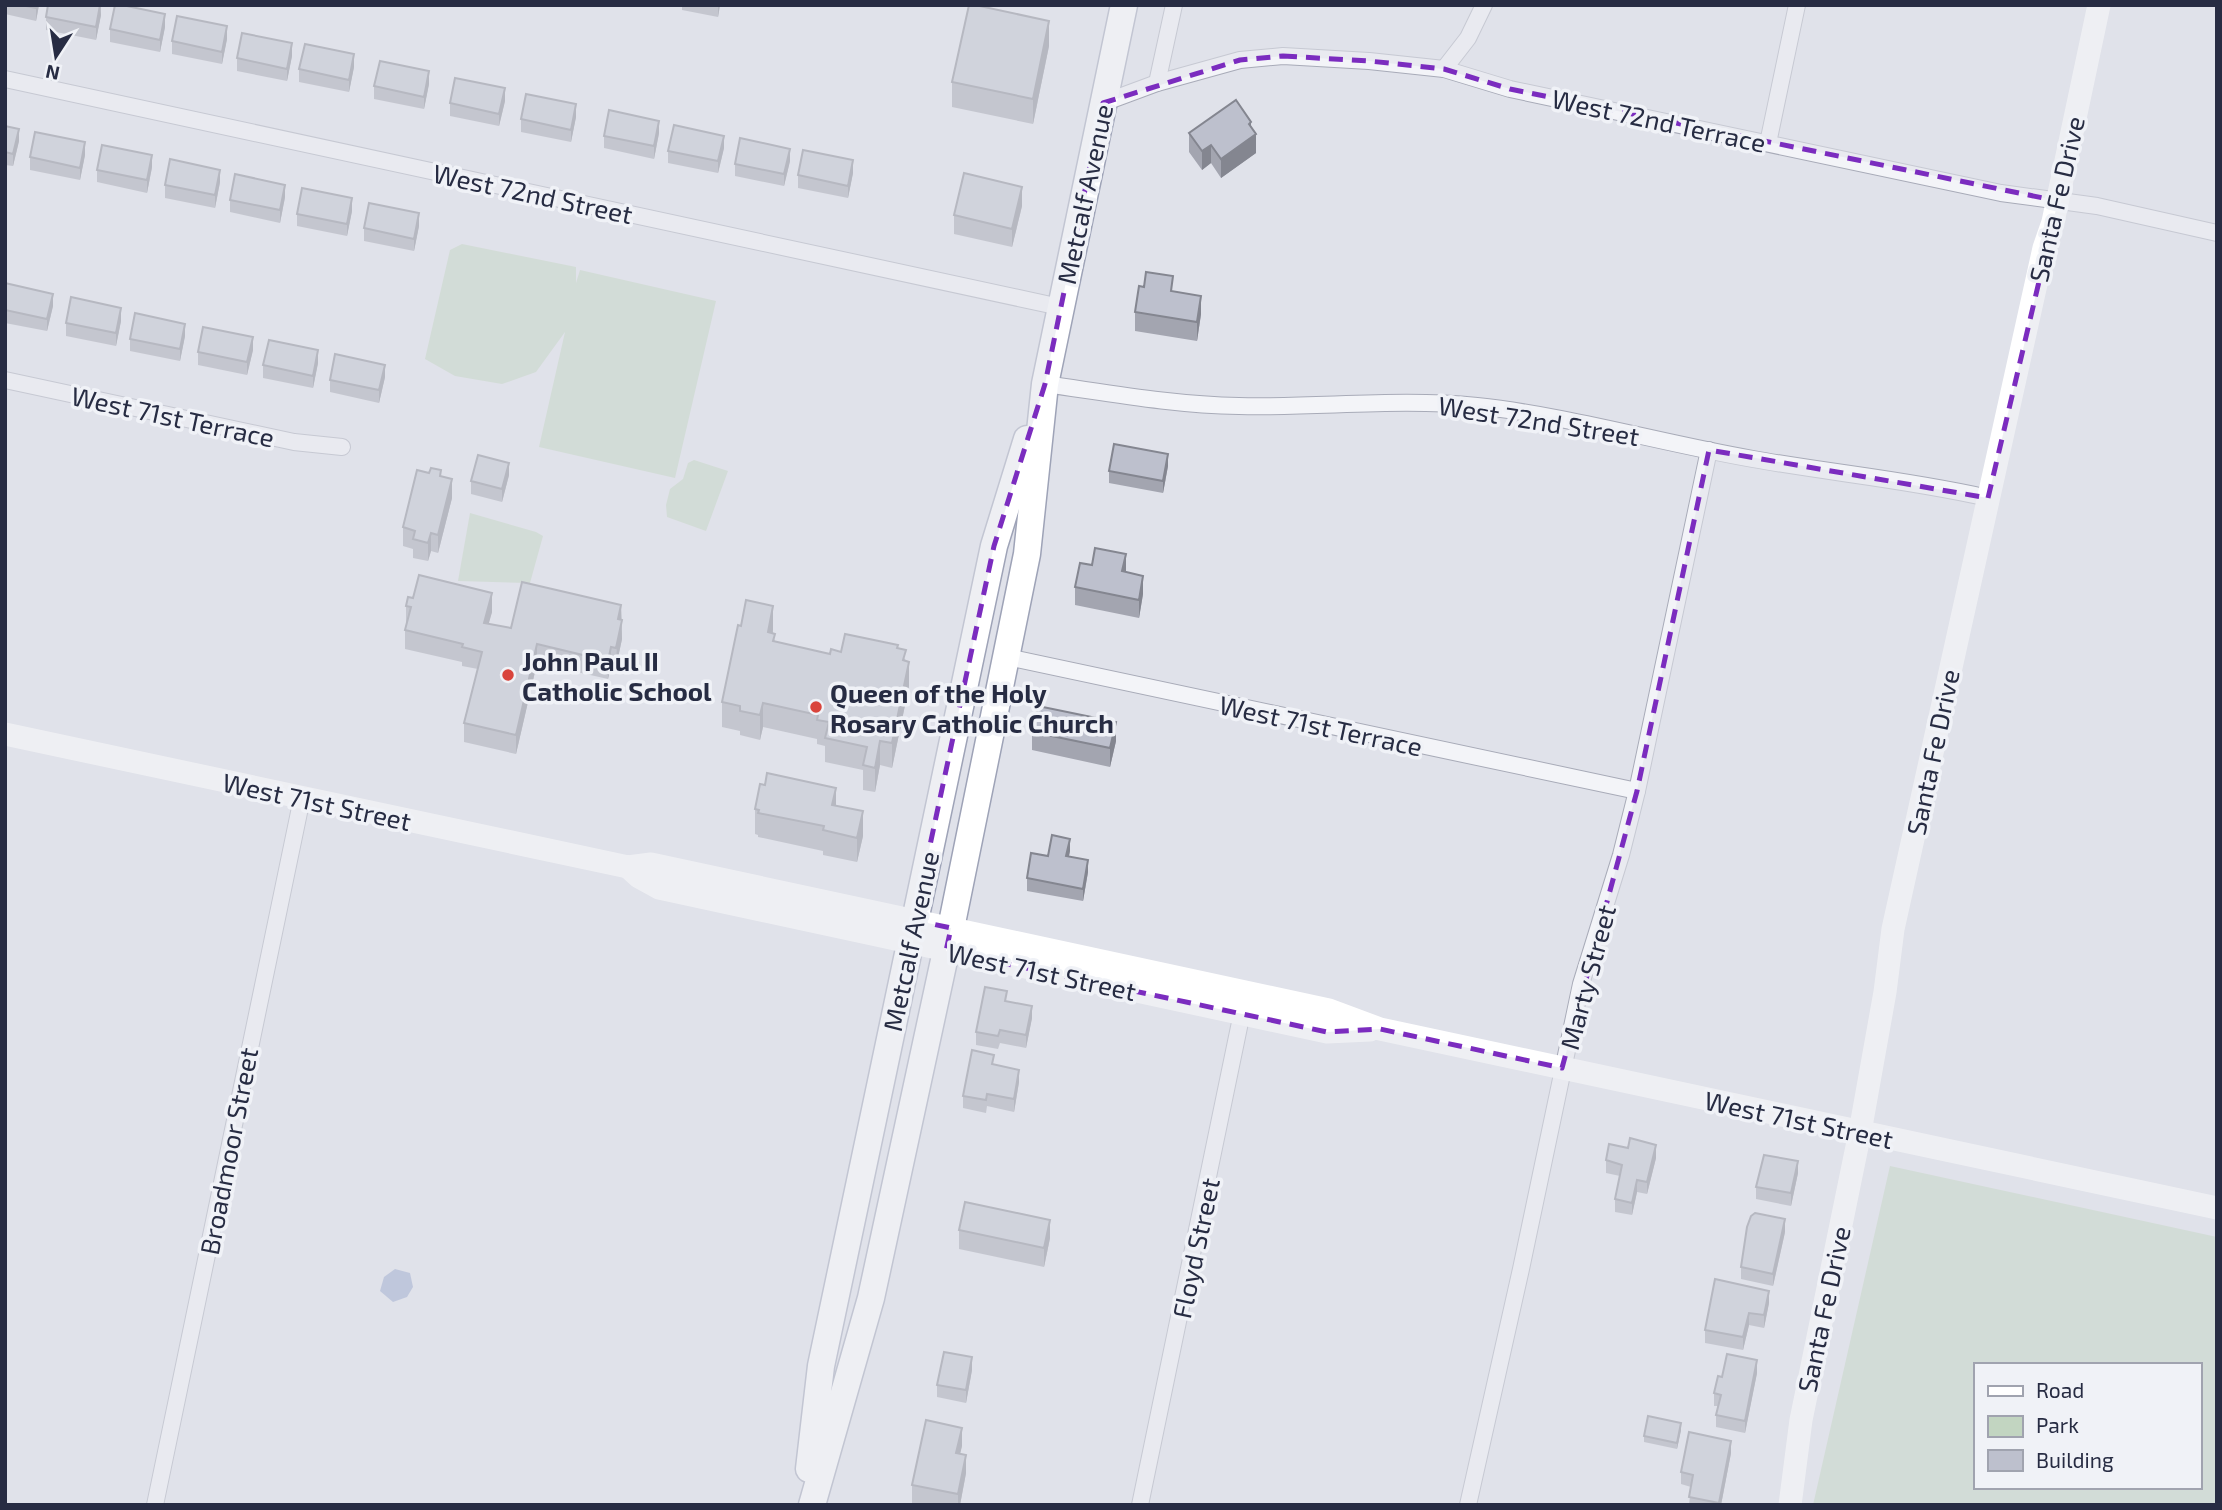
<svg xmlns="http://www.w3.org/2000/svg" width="2222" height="1510" font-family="'Exo 2',sans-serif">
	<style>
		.green { fill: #c2d5c1; fill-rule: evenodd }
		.water { fill: #98a7cd }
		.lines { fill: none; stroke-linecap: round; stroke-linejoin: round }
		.street-casing { stroke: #a8abb8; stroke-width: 18 }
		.primary-casing { stroke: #9ea3b7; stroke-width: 29 }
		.street { stroke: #f3f4f8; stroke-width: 16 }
		.secondary { stroke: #fff; stroke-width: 23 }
		.primary { stroke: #fff; stroke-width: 26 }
		.wall { fill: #a3a5b0 }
		.shaded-wall { fill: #848690 }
		.building { fill: #bdc0cd; stroke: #848690; stroke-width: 2 }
		.marked { fill: none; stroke: #7b2cbf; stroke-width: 5; stroke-dasharray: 14 9; stroke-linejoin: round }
		.poi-dot { fill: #d9443c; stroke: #f0f2f7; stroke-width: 2.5 }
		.labels { text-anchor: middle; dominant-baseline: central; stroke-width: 7; stroke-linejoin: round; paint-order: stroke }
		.street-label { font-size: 26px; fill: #272c43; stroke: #f0f2f7 }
		.poi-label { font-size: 26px; font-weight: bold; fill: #272c43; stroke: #f0f2f7; text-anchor: start }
	</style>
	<rect width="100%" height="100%" fill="#e0e2ea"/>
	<g class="green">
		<path d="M462,244L576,267V283L580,270L716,301L675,478L539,447L565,332L536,372L502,384L455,376L425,359L450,250Z"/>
		<path d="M694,460L728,471L706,531L667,517L666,505L670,489L683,479L688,463Z"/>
		<path d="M470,513L536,532L543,536L530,583L458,581Z"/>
		<path d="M1890,1166L2217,1237V1505H1813ZM1975,1365H2199V1487H1975Z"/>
	</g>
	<path class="water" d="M395,1269L410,1273L413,1287L407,1297L393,1302L380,1291L384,1277Z"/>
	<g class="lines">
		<g class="street-casing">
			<g id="street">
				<path d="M1444,69L1468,38L1484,5"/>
				<path d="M5,79L1060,307"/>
				<path d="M1157,83L1174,5"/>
				<path d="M1103,103L1157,83L1240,60L1283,56L1369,61L1444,69L1510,89L2001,193L2097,206L2217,233"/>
				<path d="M1768,143L1797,5"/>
				<path d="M5,380L294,442L342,447"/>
				<path d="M1045,384C1109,393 1174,405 1239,406C1319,408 1398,398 1477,406C1570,416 1661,443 1753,459C1831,473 1910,480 1988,498"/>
				<path d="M1007,657L1637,791"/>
				<path d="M155,1505L302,798"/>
				<path d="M1140,1505L1244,1003"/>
				<path d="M1468,1505L1521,1269L1581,984L1621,855L1637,791L1709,450"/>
			</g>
		</g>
		<g class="primary-casing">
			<g id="primary">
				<path d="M809,1469L821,1366L994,546L1027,439"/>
				<path d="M812,1505L871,1298L951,928L1027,554L1045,384L1124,5"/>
			</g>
		</g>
		<use href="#street" class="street"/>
		<g class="secondary">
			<path d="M5,734L628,867L651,864L1329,1010L1380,1029L2217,1208"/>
			<path d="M628,867L639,877L659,888L1327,1032L1370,1030"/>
			<path d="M1790,1505L1801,1420L1860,1132L1885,992L1893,929L2044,248L2053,222L2099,5"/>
		</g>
		<use href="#primary" class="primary"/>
	</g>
	<g class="wall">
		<path d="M5,5H39L36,21L5,14Z"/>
		<path d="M101,5V15L96,40L46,30V17Z"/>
		<path d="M682,5H720L718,17L682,10Z"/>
		<path d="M165,27L160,52L110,42V29Z"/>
		<path d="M227,39L222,64L172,54V41Z"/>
		<path d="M1049,46L1033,124L952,107V82Z"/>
		<path d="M292,56L287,81L237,71V58Z"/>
		<path d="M354,67L349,92L299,82V69Z"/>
		<path d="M429,84L424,109L374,99V86Z"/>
		<path d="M505,101L499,126L450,116V103Z"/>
		<path d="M576,117L571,142L521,132V119Z"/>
		<path d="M5,126L19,141L13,166L5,165Z"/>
		<path d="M1251,128L1256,153L1221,178L1211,163L1202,170L1189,152V133Z"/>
		<path d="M659,133L654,159L604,148V136Z"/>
		<path d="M724,148L718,173L668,163V151Z"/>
		<path d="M85,155L80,180L30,170V157Z"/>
		<path d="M790,161L784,186L735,176V164Z"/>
		<path d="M152,167L147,193L97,182V170Z"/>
		<path d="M853,173L848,198L798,188V175Z"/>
		<path d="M220,182L215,208L165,198V185Z"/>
		<path d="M285,197L280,223L230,212V200Z"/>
		<path d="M1022,206L1012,247L954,234V215Z"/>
		<path d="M352,211L347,236L297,226V214Z"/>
		<path d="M419,226L414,251L364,241V228Z"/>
		<path d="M5,283L53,306L47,331L5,323Z"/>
		<path d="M1173,291L1201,314L1197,341L1135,331V312Z"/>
		<path d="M121,321L116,346L66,336V323Z"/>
		<path d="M185,336L180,361L130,351V339Z"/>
		<path d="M253,350L247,375L198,365V352Z"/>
		<path d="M318,363L313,388L263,378V365Z"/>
		<path d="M385,377L379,403L330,392V380Z"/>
		<path d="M1168,466L1163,493L1109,483V471Z"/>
		<path d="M509,475L502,502L471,494V481Z"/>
		<path d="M441,476L452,498L438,553L431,551L428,561L413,558V549L403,546V527Z"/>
		<path d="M1126,572L1143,594L1139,618L1075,605V587Z"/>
		<path d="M621,605L622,639L616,667L611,666L608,679L537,663L516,754L464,742V723L478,669L462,666V662L405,649V630L406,625V606L492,612L488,624L511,628Z"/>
		<path d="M773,630V633L775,642L830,654L841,652L898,648L906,661L909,686L892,768L880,765L875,792L863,790V770L825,762V746L817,744V739L763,727L760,740L740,735V731L722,727V702Z"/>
		<path d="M1032,732L1116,741L1110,767L1032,750Z"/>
		<path d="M836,806L863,836L857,862L823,855V851L758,837V835L755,834V809Z"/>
		<path d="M1070,851L1069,856L1088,872L1083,901L1027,891V878L1048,856Z"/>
		<path d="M1007,1001L1032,1018L1026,1048L1000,1043L998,1049L976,1045V1032Z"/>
		<path d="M994,1065L1019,1082L1014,1112L987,1106L986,1113L963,1108V1096Z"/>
		<path d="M1656,1158L1647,1194L1637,1192L1632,1215L1615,1212V1199L1620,1176L1606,1173V1160Z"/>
		<path d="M1798,1173L1791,1206L1756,1199V1187Z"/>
		<path d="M959,1230L1050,1238L1044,1267L959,1249Z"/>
		<path d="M1785,1232L1773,1286L1741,1279V1267Z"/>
		<path d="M1769,1303L1764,1328L1749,1325L1743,1350L1705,1343V1330Z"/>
		<path d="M972,1370L966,1403L937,1397V1385Z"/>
		<path d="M1757,1373L1745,1433L1716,1427V1415L1718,1406H1714V1393L1722,1377Z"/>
		<path d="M1681,1430L1677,1449L1644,1442V1436Z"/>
		<path d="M962,1446L960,1453L966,1473L960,1505H918L912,1503V1485Z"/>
		<path d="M1731,1453L1721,1505H1689L1691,1487L1681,1484V1472Z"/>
	</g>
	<g class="shaded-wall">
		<path d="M37,5H39L36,21V8Z"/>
		<path d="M100,5L101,15L96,40V27Z"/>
		<path d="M718,5H720L718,17Z"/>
		<path d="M165,14V27L160,52V40Z"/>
		<path d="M1049,21V46L1033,124V99Z"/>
		<path d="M227,26V39L222,64V52Z"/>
		<path d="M292,43V56L287,81V69Z"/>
		<path d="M354,54V67L349,92V80Z"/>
		<path d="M429,71V84L424,109V97Z"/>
		<path d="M505,88V101L499,126V114Z"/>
		<path d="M576,104V117L571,142V130Z"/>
		<path d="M659,121V133L654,159V146Z"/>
		<path d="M1251,122V137L1256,134V153L1221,178V159L1249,124Z"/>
		<path d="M19,129V141L13,166V154Z"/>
		<path d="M724,136V148L718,173V161Z"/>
		<path d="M85,142V155L80,180V168Z"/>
		<path d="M1211,145V163L1202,170V151Z"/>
		<path d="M790,149V161L784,186V174Z"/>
		<path d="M152,155V167L147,193V180Z"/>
		<path d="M853,160V173L848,198V186Z"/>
		<path d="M220,170V182L215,208V195Z"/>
		<path d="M285,185V197L280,223V210Z"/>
		<path d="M1022,187V206L1012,247V229Z"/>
		<path d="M352,198V211L347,236V224Z"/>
		<path d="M419,213V226L414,251V239Z"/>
		<path d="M53,294V306L47,331V319Z"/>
		<path d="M1201,296V314L1197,341V322Z"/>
		<path d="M121,308V321L116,346V333Z"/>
		<path d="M185,324V336L180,361V349Z"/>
		<path d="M253,337V350L247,375V362Z"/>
		<path d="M318,350V363L313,388V376Z"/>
		<path d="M385,365V377L379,403V390Z"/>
		<path d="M1168,454V466L1163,493V481Z"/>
		<path d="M509,463V475L502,502V489Z"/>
		<path d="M452,479V498L438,553V535Z"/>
		<path d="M431,533V551L428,561V543Z"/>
		<path d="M1126,554V573L1122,571Z"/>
		<path d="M1143,576V594L1139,618V600Z"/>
		<path d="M492,593V612L484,641V623Z"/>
		<path d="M621,605L622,639L616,667L618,619Z"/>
		<path d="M773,606V630L768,657V632Z"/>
		<path d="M537,644V663L516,754V735Z"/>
		<path d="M611,647V666L608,679V661Z"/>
		<path d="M909,662V686L892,768V743Z"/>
		<path d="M763,703V727L760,740V715Z"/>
		<path d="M1116,722V741L1110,767V748Z"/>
		<path d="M880,741V765L875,792V768Z"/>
		<path d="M836,788V812L832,805Z"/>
		<path d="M863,811V836L857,862V838Z"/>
		<path d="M1070,839V851L1066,868V856Z"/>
		<path d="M1088,860V872L1083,901V889Z"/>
		<path d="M1032,1006V1018L1026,1048V1035Z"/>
		<path d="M1019,1070V1082L1014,1112V1099Z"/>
		<path d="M1656,1145V1158L1647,1194V1182Z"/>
		<path d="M1798,1161V1173L1791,1206V1193Z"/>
		<path d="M1637,1180V1192L1632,1215V1203Z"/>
		<path d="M1785,1219V1232L1773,1286V1274Z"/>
		<path d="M1050,1220V1238L1044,1267V1248Z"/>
		<path d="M1769,1291V1303L1764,1328V1315Z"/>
		<path d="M1749,1313V1325L1743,1350V1337Z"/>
		<path d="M972,1357V1370L966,1403V1390Z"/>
		<path d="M1757,1360V1373L1745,1433V1421Z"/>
		<path d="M1681,1423V1430L1677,1449V1443Z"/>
		<path d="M962,1428V1446L956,1471V1453Z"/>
		<path d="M1731,1441V1453L1721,1505H1719Z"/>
		<path d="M966,1455V1473L960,1505H958V1494Z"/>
	</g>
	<g class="building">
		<path d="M21,5H37L36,8Z"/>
		<path d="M48,5H100L96,27L46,17Z"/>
		<path d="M115,5H122L165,14L160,40L110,29Z"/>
		<path d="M969,5H975L1049,21L1033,99L952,82Z"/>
		<path d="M177,16L227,26L222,52L172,41Z"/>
		<path d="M242,33L292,43L287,69L237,58Z"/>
		<path d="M305,44L354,54L349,80L299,69Z"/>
		<path d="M380,61L429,71L424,97L374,86Z"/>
		<path d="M455,78L505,88L499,114L450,103Z"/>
		<path d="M526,94L576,104L571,130L521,119Z"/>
		<path d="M1236,100L1251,122L1249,124L1256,134L1221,159L1211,145L1202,151L1189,133Z"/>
		<path d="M609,110L659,121L654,146L604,136Z"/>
		<path d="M674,125L724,136L718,161L668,151Z"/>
		<path d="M5,126L19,129L13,154L5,152Z"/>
		<path d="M35,132L85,142L80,168L30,157Z"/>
		<path d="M740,138L790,149L784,174L735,164Z"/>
		<path d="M102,145L152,155L147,180L97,170Z"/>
		<path d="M803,150L853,160L848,186L798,175Z"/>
		<path d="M170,159L220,170L215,195L165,185Z"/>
		<path d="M964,173L1022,187L1012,229L954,215Z"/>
		<path d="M235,174L285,185L280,210L230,200Z"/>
		<path d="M302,188L352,198L347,224L297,214Z"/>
		<path d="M369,203L419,213L414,239L364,228Z"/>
		<path d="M1146,272L1173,276L1171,291L1201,296L1197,322L1135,312L1139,286L1144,287Z"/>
		<path d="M5,283L53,294L47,319L5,310Z"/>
		<path d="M71,297L121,308L116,333L66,323Z"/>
		<path d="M135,313L185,324L180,349L130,339Z"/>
		<path d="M203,327L253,337L247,362L198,352Z"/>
		<path d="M269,340L318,350L313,376L263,365Z"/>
		<path d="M335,354L385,365L379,390L330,380Z"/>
		<path d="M1114,444L1168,454L1163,481L1109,471Z"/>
		<path d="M478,455L509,463L502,489L471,481Z"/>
		<path d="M431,468L441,470L440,476L452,479L438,535L431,533L428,543L413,539L415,531L403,527L417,470L429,473Z"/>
		<path d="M1095,548L1126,554L1122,571L1143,576L1139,600L1075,587L1080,563L1092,565Z"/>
		<path d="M419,575L492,593L484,623L511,628L522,582L621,605L618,619L622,620L616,648L611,647L608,661L537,644L516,735L464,723L482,652L462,647L463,644L405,630L411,607L406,606L408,597L413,598Z"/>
		<path d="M746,600L773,606L768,632L775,634L773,641L830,654L831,649L841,652L845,634L898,645L897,648L906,650L903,660L909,662L892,743L880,741L875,768L863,765L867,747L825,738L829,722L817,720L818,715L763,703L760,715L740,711V706L722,702L738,625L741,626Z"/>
		<path d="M1038,706L1116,722L1110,748L1032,732Z"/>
		<path d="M767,773L836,788L832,805L863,811L857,838L823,830L824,826L758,813L759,810L755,809L760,784L765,785Z"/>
		<path d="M1052,835L1070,839L1066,856L1088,860L1083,889L1027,878L1031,853L1048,856Z"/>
		<path d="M985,987L1007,991L1005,1001L1032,1006L1026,1035L1000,1030L998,1036L976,1032Z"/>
		<path d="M972,1050L994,1055L992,1064L1019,1070L1014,1099L987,1094L986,1100L963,1096Z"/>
		<path d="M1630,1138L1656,1145L1647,1182L1637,1180L1632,1203L1615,1199L1622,1165L1606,1160L1609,1144L1628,1148Z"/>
		<path d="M1764,1155L1798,1161L1791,1193L1756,1187Z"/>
		<path d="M965,1202L1050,1220L1044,1248L959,1230Z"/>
		<path d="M1755,1213L1785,1219L1773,1274L1741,1267L1747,1227L1751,1216Z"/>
		<path d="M1715,1279L1769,1291L1764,1315L1749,1313L1743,1337L1705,1330Z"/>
		<path d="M944,1352L972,1357L966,1390L937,1385Z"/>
		<path d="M1727,1354L1757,1360L1745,1421L1716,1415L1721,1395L1714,1393L1718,1376L1722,1377Z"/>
		<path d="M1648,1416L1681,1423L1677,1443L1644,1436Z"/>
		<path d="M926,1420L962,1428L956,1453L966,1455L958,1494L912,1485Z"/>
		<path d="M1689,1432L1731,1441L1719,1503L1689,1497L1693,1475L1681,1472Z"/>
	</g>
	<path d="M0 0H2222V1510H0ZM1283,56L1369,61L1444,69L1510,89L2058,201L1988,498L1709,450L1637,791L1562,1068L1380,1029L1327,1032L946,951L951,928L914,920L994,546L1045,384L1103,103L1240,60Z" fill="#e0e2ea" fill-opacity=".55" fill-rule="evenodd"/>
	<path class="marked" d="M1283,56L1369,61L1444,69L1510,89L2058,201L1988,498L1709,450L1637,791L1562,1068L1380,1029L1327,1032L946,951L951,928L914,920L994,546L1045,384L1103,103L1240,60Z"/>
	<g class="poi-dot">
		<circle cx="508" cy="675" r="7"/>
		<circle cx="816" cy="707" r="7"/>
	</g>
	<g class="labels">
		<g class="street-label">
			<text transform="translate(1659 120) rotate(12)">West 72nd Terrace</text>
			<text transform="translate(533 193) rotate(12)">West 72nd Street</text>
			<text transform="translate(1084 194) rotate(-78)">Metcalf Avenue</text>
			<text transform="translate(2056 199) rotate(-77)">Santa Fe Drive</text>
			<text transform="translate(173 416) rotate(12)">West 71st Terrace</text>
			<text transform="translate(1539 420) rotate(9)">West 72nd Street</text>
			<text transform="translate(1321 725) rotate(12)">West 71st Terrace</text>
			<text transform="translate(1932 752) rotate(-78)">Santa Fe Drive</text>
			<text transform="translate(317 801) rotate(12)">West 71st Street</text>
			<text transform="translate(910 941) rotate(-78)">Metcalf Avenue</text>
			<text transform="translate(1042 971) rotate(12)">West 71st Street</text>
			<text transform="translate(1587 977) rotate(-75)">Marty Street</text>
			<text transform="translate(1799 1119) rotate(12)">West 71st Street</text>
			<text transform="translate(228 1151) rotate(-79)">Broadmoor Street</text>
			<text transform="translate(1195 1248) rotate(-78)">Floyd Street</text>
			<text transform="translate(1823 1309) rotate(-78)">Santa Fe Drive</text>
		</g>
		<g class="poi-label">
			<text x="522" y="660">John Paul II<tspan x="522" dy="30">Catholic School</tspan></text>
			<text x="830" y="692">Queen of the Holy<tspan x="830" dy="30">Rosary Catholic Church</tspan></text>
		</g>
	</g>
	<rect width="2222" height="1510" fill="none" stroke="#272c43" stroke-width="14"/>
	<rect x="1974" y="1363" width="228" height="126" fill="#f0f2f7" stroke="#a0a3af" stroke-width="2"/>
	<rect x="1988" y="1386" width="35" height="10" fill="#ffffff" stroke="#a0a3af" stroke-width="2"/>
	<text x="2036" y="1398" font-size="21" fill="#272c43">Road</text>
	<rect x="1988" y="1416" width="35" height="21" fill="#c2d5c1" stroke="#a0a3af" stroke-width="2"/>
	<text x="2036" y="1433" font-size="21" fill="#272c43">Park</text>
	<rect x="1988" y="1450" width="35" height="21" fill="#bdc0cd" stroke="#a0a3af" stroke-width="2"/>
	<text x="2036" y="1468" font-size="21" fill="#272c43">Building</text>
	<g transform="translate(56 56) rotate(192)" stroke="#f0f2f7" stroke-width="5" paint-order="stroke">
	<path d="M0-5L12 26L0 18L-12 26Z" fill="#272c43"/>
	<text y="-10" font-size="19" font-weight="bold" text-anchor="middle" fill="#272c43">N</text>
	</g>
</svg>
